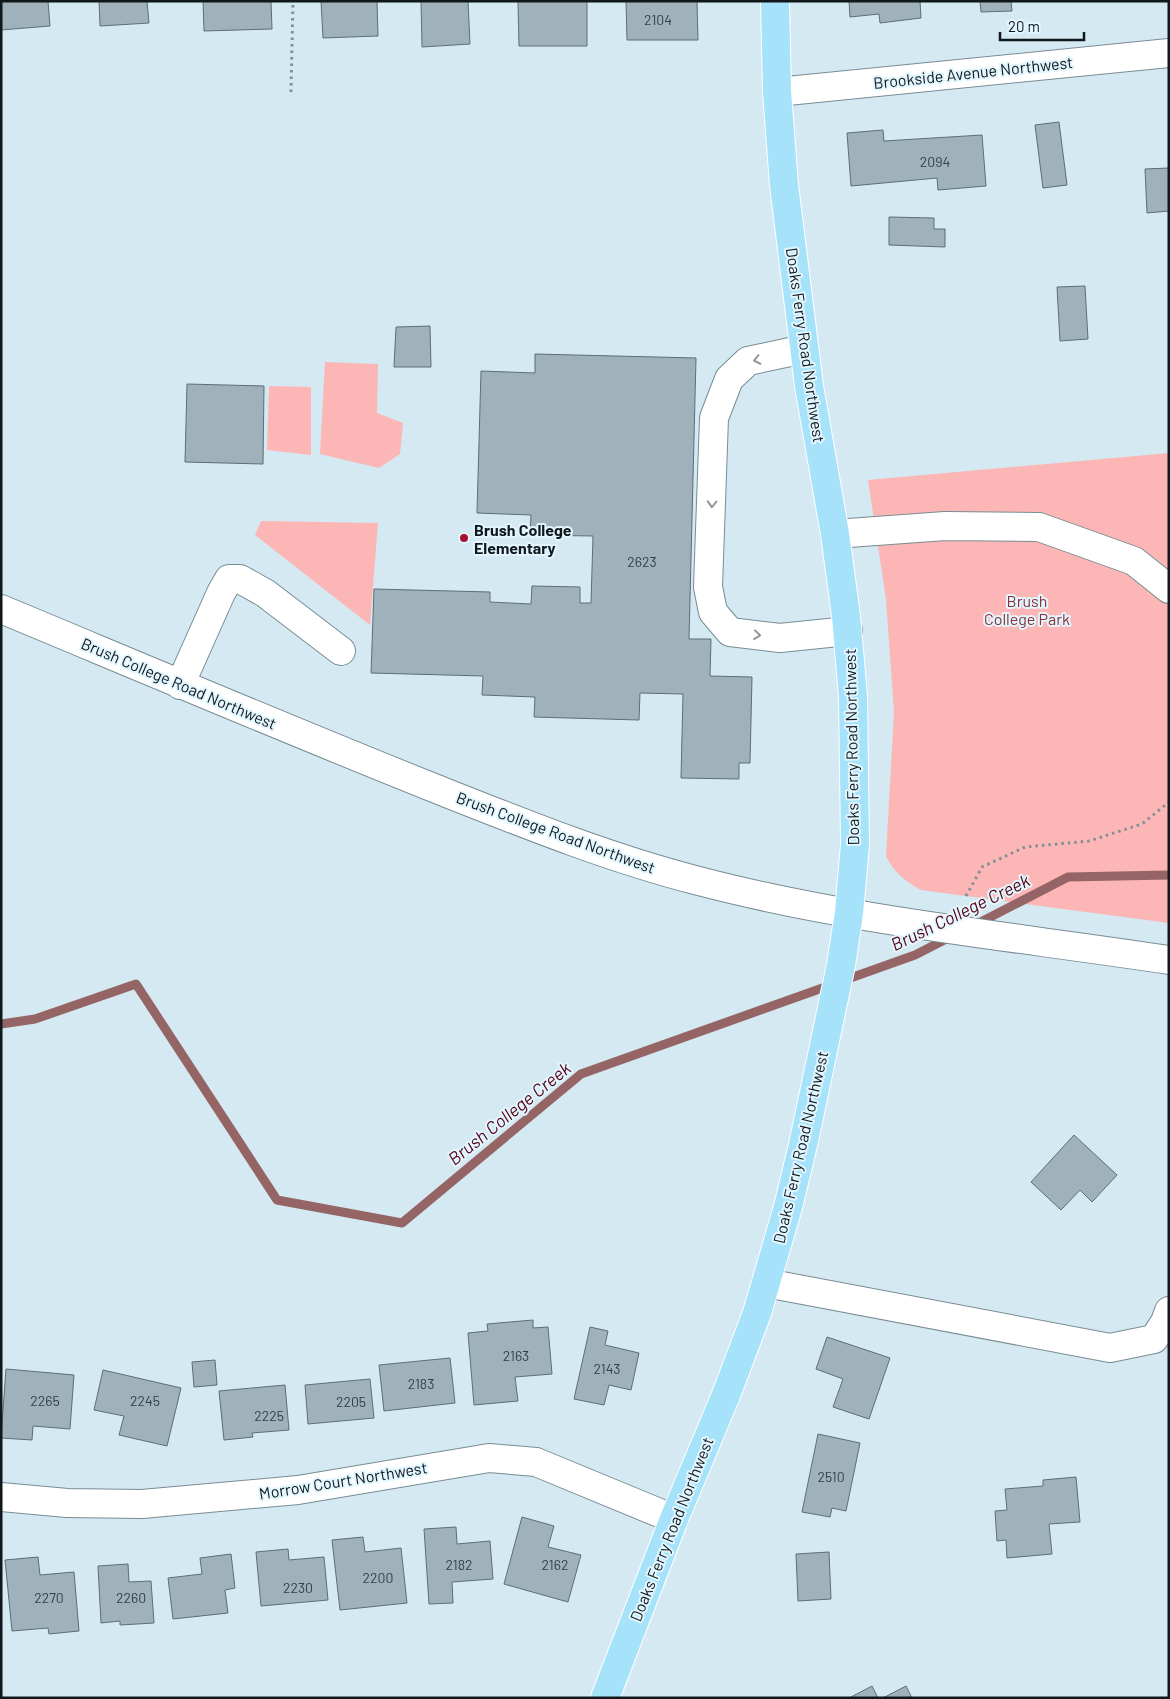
<svg xmlns="http://www.w3.org/2000/svg" width="1170" height="1699" font-family="Barlow,sans-serif">
	<style>
		.green { fill: #fcb6b5 }
		.lines { fill: none; stroke-linecap: round; stroke-linejoin: round }
		.stream { stroke: #956565; stroke-width: 9 }
		.building { fill: #9fb2bb; stroke: #5c6e76 }
		.minor-casing { stroke: #798c94; stroke-width: 30 }
		.major-casing { stroke: #fff; stroke-width: 30 }
		.path { stroke: #819096; stroke-width: 3; stroke-dasharray: 2.5 4; stroke-linecap: butt }
		.minor { stroke: #fff; stroke-width: 28 }
		.major { stroke: #a6e3fa; stroke-width: 28 }
		.oneway { stroke: #949798 }
		.poi-dot { fill: #a8102d; stroke: #e1f6ff; stroke-width: 2 }
		.labels { text-anchor: middle; dominant-baseline: central; stroke-width: 4; stroke-linejoin: round; paint-order: stroke }
		.number-label { font-size: 14px; fill: #343e43 }
		.street-label { font-size: 16px; fill: #11181b; stroke: #e1f6ff }
		.poi-label { font-size: 16px; font-weight: bold; fill: #11181b; stroke: #e1f6ff; text-anchor: start }
		.park-label { font-size: 16px; fill: #8a3238; stroke: #e1f6ff }
		.water-label { font-size: 18px; font-style: italic; fill: #5b0012; stroke: #e1f6ff }
	</style>
	<rect width="100%" height="100%" fill="#d4e9f1"/>
	<g class="green">
		<path d="M325,362L378,364L377,413L403,423L400,454L379,468L320,454Z"/>
		<path d="M269,386L311,387V455L267,450Z"/>
		<path d="M1169,453V923L921,890C905,881 894,873 886,856L894,712L886,599L868,480Z"/>
		<path d="M261,521L378,523L370,625L255,535Z"/>
	</g>
	<g class="lines">
		<g class="stream">
			<path d="M975,925L1068,877L1169,875"/>
			<path d="M1,1024L35,1019L136,984L277,1200L402,1223L581,1074L915,955L952,936"/>
		</g>
	</g>
	<g class="building">
		<path d="M1,1H48L50,26L1,30Z"/>
		<path d="M99,1H147L149,23L100,26Z"/>
		<path d="M203,1H271L272,29L204,31Z"/>
		<path d="M321,1H377L378,36L323,38Z"/>
		<path d="M421,1H468L470,44L422,47Z"/>
		<path d="M518,1H587V46H519Z"/>
		<path d="M626,1H697L698,40H627Z"/>
		<path d="M849,1H920L921,18L880,23L879,14L850,17Z"/>
		<path d="M980,1H1011L1012,11L981,12Z"/>
		<path d="M1059,122L1067,185L1043,188L1035,125Z"/>
		<path d="M883,130L884,141L982,135L986,186L938,190L937,178L851,186L847,133Z"/>
		<path d="M1169,168V211L1147,213L1145,169Z"/>
		<path d="M889,217L934,218V229H945V247L889,245Z"/>
		<path d="M1085,286L1088,339L1060,341L1057,287Z"/>
		<path d="M430,326L431,367H394L396,327Z"/>
		<path d="M535,354L696,358L689,639H711L710,676L752,677L750,763H739V779L681,778L683,694L640,693L639,720L534,717L535,697L482,695L483,676L371,673L374,589L490,592V602L531,604L532,586L580,587V603H591L593,536L530,535L531,515L477,513L481,371L535,373Z"/>
		<path d="M187,384L264,386L263,464L185,462Z"/>
		<path d="M1074,1135L1117,1175L1092,1202L1080,1190L1061,1210L1031,1182Z"/>
		<path d="M533,1320V1328L548,1327L552,1374L515,1377L518,1401L474,1405L468,1333L488,1331L487,1324Z"/>
		<path d="M590,1327L608,1331L605,1345L639,1353L631,1390L609,1385L604,1405L574,1399Z"/>
		<path d="M827,1337L890,1358L869,1419L833,1407L843,1379L816,1369Z"/>
		<path d="M450,1358L455,1403L384,1411L379,1365Z"/>
		<path d="M215,1360L217,1385L194,1387L192,1362Z"/>
		<path d="M6,1369L74,1375L70,1429L33,1426L32,1440L1,1438Z"/>
		<path d="M103,1370L181,1388L167,1446L119,1435L124,1416L94,1410Z"/>
		<path d="M370,1379L374,1418L308,1424L305,1385Z"/>
		<path d="M285,1385L289,1430L252,1433L253,1437L224,1440L219,1391Z"/>
		<path d="M818,1434L860,1443L846,1511L832,1508L830,1517L802,1512Z"/>
		<path d="M1076,1477L1080,1522L1049,1524L1052,1554L1007,1558L1006,1540L997,1541L995,1511L1007,1510L1005,1489L1043,1486V1480Z"/>
		<path d="M522,1517L554,1526L548,1547L581,1555L568,1602L504,1584Z"/>
		<path d="M456,1527L457,1544L490,1541L493,1579L452,1582L453,1603L429,1604L424,1529Z"/>
		<path d="M363,1537L365,1552L401,1548L407,1603L340,1610L332,1540Z"/>
		<path d="M288,1549L289,1560L324,1557L328,1600L261,1606L256,1552Z"/>
		<path d="M829,1552L831,1599L798,1601L796,1554Z"/>
		<path d="M231,1554L235,1588L225,1590L228,1613L173,1619L168,1578L202,1574L200,1558Z"/>
		<path d="M38,1557L40,1575L74,1572L79,1631L49,1634L48,1628L12,1631L5,1560Z"/>
		<path d="M128,1564L129,1582L151,1581L154,1623L120,1625V1621L101,1623L98,1566Z"/>
		<path d="M872,1686L878,1698H851V1697Z"/>
		<path d="M906,1686L912,1698H883Z"/>
	</g>
	<g class="lines">
		<g class="minor-casing">
			<g id="minor">
				<path d="M777,92L1169,53"/>
				<path d="M804,349L748,361L729,379L714,418L708,587L713,612L730,632L780,638L848,631"/>
				<path d="M835,534L945,526L1039,527L1134,561L1169,589"/>
				<path d="M1,609C145,669 289,730 434,788C520,822 606,857 695,880C850,921 1011,936 1169,960"/>
				<path d="M180,685L221,593L229,579H240L265,593L341,651"/>
				<path d="M766,1283L1110,1348L1154,1339L1165,1322L1169,1311"/>
				<path d="M1,1497L67,1503L142,1504L298,1490L489,1458L536,1462L674,1519"/>
			</g>
		</g>
		<g class="major-casing">
			<path id="major" d="M605,1698L674,1519L726,1395L757,1313L788,1207L803,1145L841,965L849,913L855,844L853,696L846,616L835,534L809,386L784,185L777,92L775,1"/>
		</g>
		<g class="path">
			<path d="M291,92L293,1"/>
			<path d="M966,896L982,867L1025,847L1089,841L1142,824L1169,802"/>
		</g>
		<use href="#minor" class="minor"/>
		<use href="#major" class="major"/>
	</g>
	<defs><path id="oneway-chevron" d="M-2-3.5L2.5 0L-2 3.5" fill="none" stroke-width="1.6" stroke-linecap="round" stroke-linejoin="round" transform="scale(1.25)"/></defs>
	<g class="oneway">
		<use href="#oneway-chevron" transform="translate(757 360) rotate(168)"/>
		<use href="#oneway-chevron" transform="translate(712 504) rotate(92)"/>
		<use href="#oneway-chevron" transform="translate(757 635) rotate(6)"/>
	</g>
	<circle class="poi-dot" cx="464" cy="538" r="5"/>
	<g class="labels">
		<g class="number-label">
			<text x="658" y="19">2104</text>
			<text x="935" y="161">2094</text>
			<text x="642" y="561">2623</text>
			<text x="516" y="1355">2163</text>
			<text x="607" y="1368">2143</text>
			<text x="421" y="1383">2183</text>
			<text x="45" y="1400">2265</text>
			<text x="145" y="1400">2245</text>
			<text x="351" y="1401">2205</text>
			<text x="269" y="1415">2225</text>
			<text x="831" y="1476">2510</text>
			<text x="459" y="1564">2182</text>
			<text x="555" y="1564">2162</text>
			<text x="378" y="1577">2200</text>
			<text x="298" y="1587">2230</text>
			<text x="49" y="1597">2270</text>
			<text x="131" y="1597">2260</text>
		</g>
		<g class="street-label">
			<text transform="translate(973 72) rotate(-6)">Brookside Avenue Northwest</text>
			<text transform="translate(806 345) rotate(82)">Doaks Ferry Road Northwest</text>
			<text transform="translate(179 683) rotate(23)">Brush College Road Northwest</text>
			<text transform="translate(851 747) rotate(-91)">Doaks Ferry Road Northwest</text>
			<text transform="translate(556 832) rotate(20)">Brush College Road Northwest</text>
			<text transform="translate(800 1147) rotate(-77)">Doaks Ferry Road Northwest</text>
			<text transform="translate(343 1480) rotate(-9)">Morrow Court Northwest</text>
			<text transform="translate(671 1529) rotate(-68)">Doaks Ferry Road Northwest</text>
		</g>
		<g class="poi-label">
			<text x="474" y="529">Brush College<tspan x="474" dy="18">Elementary</tspan></text>
		</g>
		<g class="park-label">
			<text x="1027" y="600">Brush<tspan x="1027" dy="18">College Park</tspan></text>
		</g>
		<g class="water-label">
			<text transform="translate(960 912) rotate(-26)">Brush College Creek</text>
			<text transform="translate(509 1113) rotate(-39)">Brush College Creek</text>
		</g>
	</g>
	<rect width="1170" height="1699" fill="none" stroke="#11181b" stroke-width="5"/>
	<path d="M1000 32v8h84v-8" fill="none" stroke="#11181b" stroke-width="2.5"/>
	<text x="1008" y="32" font-size="15" fill="#11181b" stroke="#e1f6ff" stroke-width="4" paint-order="stroke">20 m</text>
</svg>
